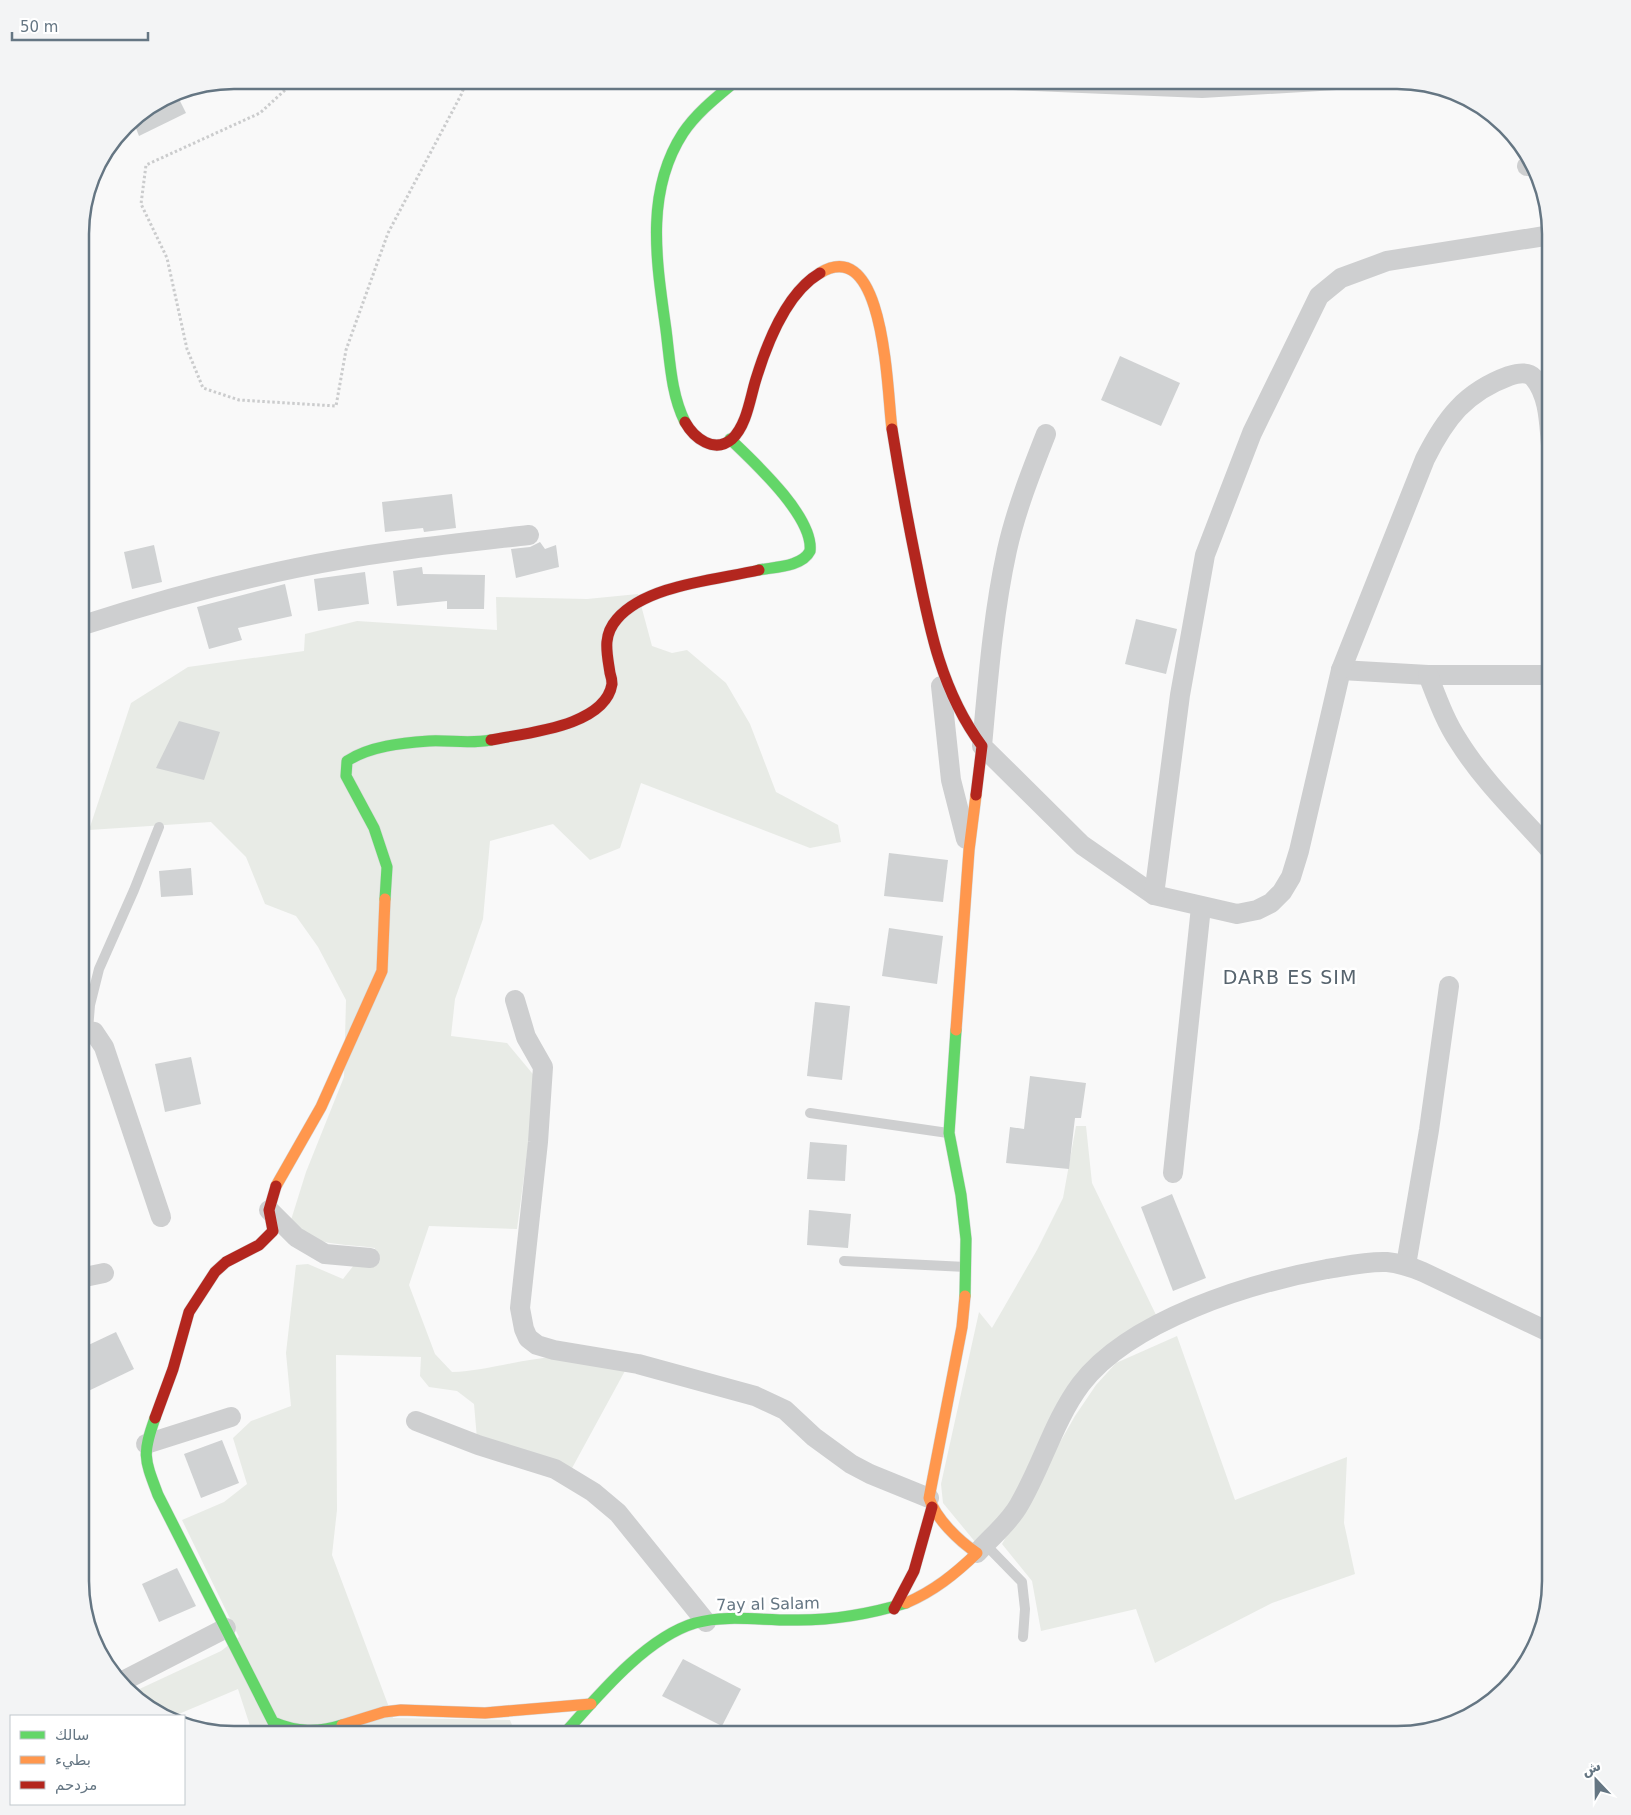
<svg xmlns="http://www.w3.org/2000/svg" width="1631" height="1815" font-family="'DejaVu Sans','Noto Naskh Arabic',sans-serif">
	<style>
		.green { fill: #e8ebe6 }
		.building { fill: #d0d2d3 }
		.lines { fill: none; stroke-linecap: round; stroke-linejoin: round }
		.fast-casing { stroke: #d5d6d7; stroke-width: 12 }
		.slow-casing { stroke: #d5d6d7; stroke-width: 12 }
		.jam-casing { stroke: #d5d6d7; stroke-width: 12 }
		.path { stroke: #cbcccd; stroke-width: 3; stroke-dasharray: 2.5 2.5; stroke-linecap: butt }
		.lane { stroke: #cecfd0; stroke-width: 10 }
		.street { stroke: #cecfd0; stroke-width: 20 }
		.fast { stroke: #63d668; stroke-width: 11 }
		.slow { stroke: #ff974d; stroke-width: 11 }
		.jam { stroke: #b3261e; stroke-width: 11 }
		.labels { text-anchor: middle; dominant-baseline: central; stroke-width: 5; stroke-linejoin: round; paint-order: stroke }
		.street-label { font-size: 16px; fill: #657683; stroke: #fff }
		.quarter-label { font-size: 19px; letter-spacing: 1px; fill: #57646e; stroke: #fff }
		.rim { fill: none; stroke: #657683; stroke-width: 2.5 }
	</style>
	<rect width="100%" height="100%" fill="#f9f9f9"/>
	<g class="green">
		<path d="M638,594L652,646L672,653L687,650L726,683L750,724L776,792L838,825L841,842L810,848L641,783L620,848L590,860L553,824L490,841L483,919L455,999L451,1036L507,1043L537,1079L517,1229L429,1226L409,1285L435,1354L452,1372C488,1371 522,1358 558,1357C580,1356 605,1365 626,1369L565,1481L477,1439L474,1404L457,1391L429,1387L420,1376L421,1357L336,1355L337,1510L332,1555L393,1718L510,1720L516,1735H253L238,1689L174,1716H162L133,1692L221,1651L239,1637L182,1520L224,1502L247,1484L233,1438L251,1421L291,1406L286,1353L296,1265L308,1264L343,1279L354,1265L375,1267V1248C345,1243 309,1248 291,1220L306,1172L344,1077L346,1000L318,947L296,916L265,904L246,857L211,822L89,830L131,703L188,667L304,651L305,634L357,621L497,630L496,597L587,599Z"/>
		<path d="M1076,1126H1086L1092,1183L1158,1319L1084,1373L1011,1509L976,1543L943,1503L941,1484L979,1312L992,1328L1037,1250L1063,1198Z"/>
		<path d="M1177,1336L1235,1500L1347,1457L1344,1523L1355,1574L1272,1603L1155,1663L1136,1609L1041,1631L1032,1581L1002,1544L1075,1416L1096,1385L1116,1363Z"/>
	</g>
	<g class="building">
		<path d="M177,95L186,113L139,136L132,118Z"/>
		<path d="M1120,356L1180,383L1161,426L1101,400Z"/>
		<path d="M452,494L456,528L424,532L423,528L385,532L382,502Z"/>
		<path d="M540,542L545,549L556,545L559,567L516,578L511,549L530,547Z"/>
		<path d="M154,545L162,582L132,589L124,552Z"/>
		<path d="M422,567L423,574L485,575L484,609H447V601L397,606L393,571Z"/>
		<path d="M365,572L369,604L318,611L314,579Z"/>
		<path d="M285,584L292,616L238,628L242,640L209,649L197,607Z"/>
		<path d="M1136,619L1177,629L1166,674L1125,664Z"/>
		<path d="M179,721L220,732L204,780L156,768Z"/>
		<path d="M889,853L948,860L943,902L884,896Z"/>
		<path d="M191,868L193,895L161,897L159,871Z"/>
		<path d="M889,928L943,936L937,984L882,976Z"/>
		<path d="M815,1002L850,1006L842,1080L807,1076Z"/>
		<path d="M191,1057L201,1104L165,1112L155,1064Z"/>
		<path d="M1030,1076L1086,1083L1081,1118H1075L1069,1169L1006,1163L1010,1127L1024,1129Z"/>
		<path d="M810,1142L847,1145L845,1181L807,1179Z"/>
		<path d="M1172,1194L1206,1278L1173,1291L1141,1207Z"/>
		<path d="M809,1210L851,1214L848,1248L807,1245Z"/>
		<path d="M116,1332L134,1369L80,1395V1349Z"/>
		<path d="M222,1440L239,1483L201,1498L184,1454Z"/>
		<path d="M177,1568L196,1606L159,1622L142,1584Z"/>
		<path d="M683,1659L741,1689L722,1726L662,1696Z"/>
	</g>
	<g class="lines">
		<g class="fast-casing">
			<g id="fast">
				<path d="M685,422C671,394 670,361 666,330C657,264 644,193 683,133C697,112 718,96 737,80"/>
				<path d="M730,439C754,462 814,517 810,551C802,567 774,567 759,570"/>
				<path d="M385,899L387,867L374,828L346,776L347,761C370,746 402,743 429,741C450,740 470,744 491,740"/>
				<path d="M956,1030L949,1133L961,1195L966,1239L965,1296"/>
				<path d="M155,1418C142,1455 144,1458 158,1495L273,1722C297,1732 317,1733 342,1725"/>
				<path d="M563,1735C597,1697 645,1638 695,1623C728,1614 764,1621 798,1620C835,1620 870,1614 906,1603"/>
			</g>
		</g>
		<g class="slow-casing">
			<g id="slow">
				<path d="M820,273C886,233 887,395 892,429"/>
				<path d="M956,1030L969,850L976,795"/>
				<path d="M276,1186L321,1107L382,971L385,899"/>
				<path d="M906,1603C934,1591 955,1574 977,1553C959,1541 936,1519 929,1498L962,1327L965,1296"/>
				<path d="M342,1725L384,1712L401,1710L485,1713L591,1704"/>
			</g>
		</g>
		<g class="jam-casing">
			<g id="jam">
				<path d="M685,422C694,438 714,454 732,439C747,425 750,398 756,379C767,343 786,293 820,273"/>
				<path d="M892,429C899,473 907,517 916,561C929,627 941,691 982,746L976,795"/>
				<path d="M491,740C524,733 605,727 612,684C612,681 611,676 610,673C607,653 602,636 617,619C646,585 716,580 759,570"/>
				<path d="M155,1418L173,1369L189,1312L215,1272L226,1262L259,1245L273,1231L269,1210L276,1186"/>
				<path d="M894,1609L914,1571L932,1507"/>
			</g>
		</g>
		<path class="path" d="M296,80L260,113L146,165L141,204L167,258L187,349L203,388L239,400L336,406L346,350L388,233L461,95L467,80"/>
		<g class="lane">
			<path d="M88,1030L90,1005L99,969L134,890L159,827"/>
			<path d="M810,1113L948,1133"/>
			<path d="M844,1261L966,1267"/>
			<path d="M985,1544L1022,1582L1025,1609L1023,1637"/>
		</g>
		<g class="street">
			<path d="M1013,80L1202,88L1336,80"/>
			<path d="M1527,166L1532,165"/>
			<path d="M1046,434C1031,472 1016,510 1007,550C993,614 988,680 982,746L1082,845L1154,895L1237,914L1257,910L1271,903L1282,892L1291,877L1299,851L1341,670L1428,675H1551"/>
			<path d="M80,626C151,603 223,583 296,568C373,552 451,544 529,535"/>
			<path d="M1341,670L1425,459C1445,419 1465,392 1509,376C1518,373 1528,371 1534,378C1549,396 1549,423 1551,445"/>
			<path d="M1428,675C1437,698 1445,721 1459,742C1484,782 1520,816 1551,851"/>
			<path d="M941,686L951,780L966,839"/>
			<path d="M1154,895L1180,695L1205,555L1252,433L1319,296L1341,278L1387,261L1551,235"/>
			<path d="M515,1000L526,1037L543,1067L538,1142L520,1308L524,1329L528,1338L537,1345L554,1350L638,1364L755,1396L785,1410L814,1437L851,1464L870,1474L929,1498"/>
			<path d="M80,1030L94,1032L104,1047L161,1217"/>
			<path d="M1173,1173L1201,907"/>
			<path d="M269,1210L296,1237L325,1254L370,1258"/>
			<path d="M1406,1265L1429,1130L1449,986"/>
			<path d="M80,1278L104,1273"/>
			<path d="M416,1421L478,1445L555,1469L593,1492L618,1513L706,1622"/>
			<path d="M146,1444L231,1417"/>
			<path d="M977,1553C991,1537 1009,1523 1019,1505C1042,1466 1054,1420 1081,1384C1130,1320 1250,1283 1327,1269C1346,1266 1367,1261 1387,1262C1399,1263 1411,1267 1423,1272L1551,1333"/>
			<path d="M121,1682L226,1628"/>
		</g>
		<use href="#fast" class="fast"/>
		<use href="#slow" class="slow"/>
		<use href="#jam" class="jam"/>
	</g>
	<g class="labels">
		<g class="street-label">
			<text transform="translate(768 1604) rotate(-1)">7ay al Salam</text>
		</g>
		<g class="quarter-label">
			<text x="1290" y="977">DARB ES SIM</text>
		</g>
	</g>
	<path d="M0 0H1631V1815H0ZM234 89H1397A145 145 0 0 1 1542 234V1581A145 145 0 0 1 1397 1726H234A145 145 0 0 1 89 1581V234A145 145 0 0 1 234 89Z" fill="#f3f4f5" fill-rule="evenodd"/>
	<path class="rim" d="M234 89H1397A145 145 0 0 1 1542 234V1581A145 145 0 0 1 1397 1726H234A145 145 0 0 1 89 1581V234A145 145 0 0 1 234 89Z"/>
	<rect x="10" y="1715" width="175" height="90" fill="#ffffff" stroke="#c1c8cd"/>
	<rect x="20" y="1731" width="25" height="8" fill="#63d668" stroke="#c1c8cd"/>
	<text x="55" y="1740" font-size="15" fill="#657683">سالك</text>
	<rect x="20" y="1756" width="25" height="8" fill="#ff974d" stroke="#c1c8cd"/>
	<text x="55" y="1765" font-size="15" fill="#657683">بطيء</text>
	<rect x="20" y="1781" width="25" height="8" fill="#b3261e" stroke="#c1c8cd"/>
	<text x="55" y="1790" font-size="15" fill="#657683">مزدحم</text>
	<g transform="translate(1596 1780) rotate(338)" stroke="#ffffff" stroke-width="4" paint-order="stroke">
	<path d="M0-4L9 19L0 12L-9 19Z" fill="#657683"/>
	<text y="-8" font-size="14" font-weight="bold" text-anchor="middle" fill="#657683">ش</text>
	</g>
	<path d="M12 32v8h136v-8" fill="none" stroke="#657683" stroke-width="2.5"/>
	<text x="20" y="32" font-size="15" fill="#657683" stroke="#ffffff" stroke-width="4" paint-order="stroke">50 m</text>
</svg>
